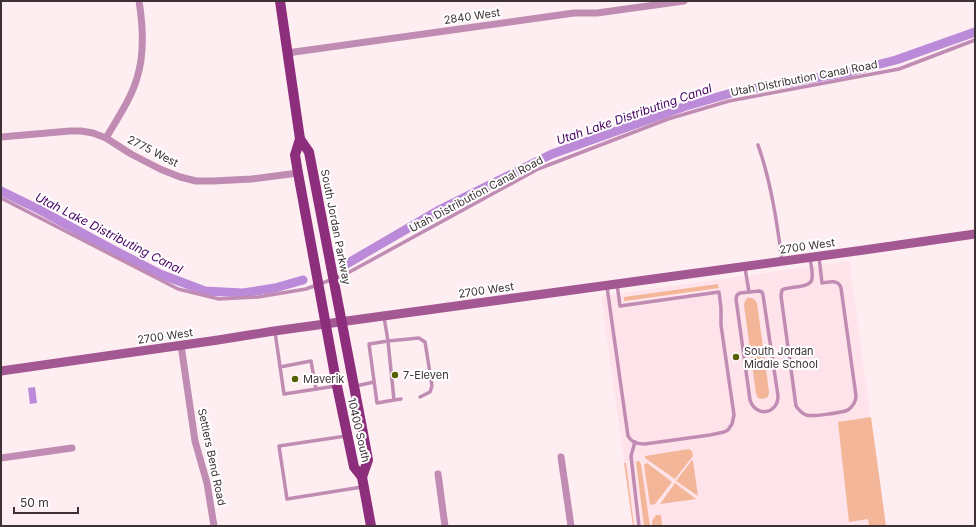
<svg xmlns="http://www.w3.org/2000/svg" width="976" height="527" font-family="Inter,sans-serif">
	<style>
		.built { fill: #ffe3eb }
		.green { fill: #f4b699 }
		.water { fill: #bb8ad9 }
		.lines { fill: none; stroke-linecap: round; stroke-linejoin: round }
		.canal { stroke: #bb8ad9; stroke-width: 9 }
		.service { stroke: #c08cb3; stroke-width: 3.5 }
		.minor { stroke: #c08cb3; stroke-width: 7 }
		.secondary { stroke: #a45893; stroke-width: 9 }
		.primary { stroke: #8d2e7c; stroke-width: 10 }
		.poi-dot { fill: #556000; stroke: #fff; stroke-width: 1.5 }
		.labels { text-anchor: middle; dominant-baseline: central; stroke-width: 4; stroke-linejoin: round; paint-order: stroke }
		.street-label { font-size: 11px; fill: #3c3235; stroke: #fff }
		.poi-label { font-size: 11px; fill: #3c3235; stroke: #fff; text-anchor: start }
		.water-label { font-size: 12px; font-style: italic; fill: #470064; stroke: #fff }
	</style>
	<rect width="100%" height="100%" fill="#feeef2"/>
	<path class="built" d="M849,261L886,526H633L601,296Z"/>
	<g class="green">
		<path d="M718,284L719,288L625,301H624V297Z"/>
		<path d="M747,298C752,297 755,299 757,303L769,392L768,397L763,399L758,398L756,394L744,305L745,301Z"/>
		<path d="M871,417L886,526H869L868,519L849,522L838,422Z"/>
		<path d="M689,449L692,451L693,456L675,479L645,458V456Z"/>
		<path d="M692,460L693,461L698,496L676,481Z"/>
		<path d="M639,461L641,464L650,526H644L636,462Z"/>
		<path d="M624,463H626L634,526H633Z"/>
		<path d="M647,463L672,482L655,504L650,505L644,465Z"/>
		<path d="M675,483L696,499L660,504Z"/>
		<path d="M656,515H661L662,526H652V521Z"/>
	</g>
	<path class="water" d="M35,387L37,403L30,404L28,388Z"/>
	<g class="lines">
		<g class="canal">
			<path d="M1,191L38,209L106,246L160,274L205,291L243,293L275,288L303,280"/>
			<path d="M343,266L441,209L552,154L686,106L735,92L849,72L896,60L975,32"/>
		</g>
		<g class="service">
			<path d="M758,145C771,182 777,222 782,261"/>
			<path d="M1,198L178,289L219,299L258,297L306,289L344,275L538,169L668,119L729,101L899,69L975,40"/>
			<path d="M810,259C811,265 813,272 812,278C812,288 792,286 784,289L782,290L781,296L796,406C799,410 801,413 806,415C812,417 840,413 848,410C853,406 856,402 856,396L841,288C838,279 830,282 822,283L819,257"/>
			<path d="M745,268L749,292"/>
			<path d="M607,287L628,436C632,443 638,444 645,444L710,435L724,432L728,430L732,424L734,415L721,325V308L719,292L620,306L617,284"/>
			<path d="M759,291L762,292L763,295L778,396C778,414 756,418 750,400L736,299L737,295L740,293Z"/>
			<path d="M384,317L388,341L394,400L377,403L369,344L388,341L419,338L425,342L426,348L432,386L430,392L420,397"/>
			<path d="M275,332L284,394L336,386"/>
			<path d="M280,367L311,361L316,389"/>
			<path d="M356,386L374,382"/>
			<path d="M394,400L401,399"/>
			<path d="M346,436L279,446L287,499L362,487"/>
			<path d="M635,442L631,456L639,526"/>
		</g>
		<g class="minor">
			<path d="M287,53L574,13H597L684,1"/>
			<path d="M1,137L70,131H81L93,133L106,138L131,154L160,169L180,177L196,181H213L252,179L298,173"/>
			<path d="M106,138C117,119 131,99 137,78C145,53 143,26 139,1"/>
			<path d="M181,345L195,441L207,483L214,526"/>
			<path d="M561,457L571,526"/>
			<path d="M1,458L72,448"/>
			<path d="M438,474L445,526"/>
		</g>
		<path class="secondary" d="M1,371L218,340L274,331L864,250L975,234"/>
		<g class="primary">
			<path d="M280,1L300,139L295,155L298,173L337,386L354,467L362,477L371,526"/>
			<path d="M300,139L309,152L363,433L368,460L362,477"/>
		</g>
	</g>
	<g class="poi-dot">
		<circle cx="736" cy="357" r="4"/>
		<circle cx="395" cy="375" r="4"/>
		<circle cx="295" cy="379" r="4"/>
	</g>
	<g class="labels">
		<g class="street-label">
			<text transform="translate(472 16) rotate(-8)">2840 West</text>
			<text transform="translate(804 78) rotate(-11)">Utah Distribution Canal Road</text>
			<text transform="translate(153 151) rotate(27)">2775 West</text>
			<text transform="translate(476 194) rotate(-28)">Utah Distribution Canal Road</text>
			<text transform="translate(336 227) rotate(79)">South Jordan Parkway</text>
			<text transform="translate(807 246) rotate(-8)">2700 West</text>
			<text transform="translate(486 290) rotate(-8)">2700 West</text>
			<text transform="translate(165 336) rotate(-8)">2700 West</text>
			<text transform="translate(359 430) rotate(77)">10400 South</text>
			<text transform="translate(212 457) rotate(78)">Settlers Bend Road</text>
		</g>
		<g class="poi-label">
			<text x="744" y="351">South Jordan<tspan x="744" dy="13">Middle School</tspan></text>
			<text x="403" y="375">7-Eleven</text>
			<text x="303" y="379">Maverik</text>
		</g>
		<g class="water-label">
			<text transform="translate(634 114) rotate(-19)">Utah Lake Distributing Canal</text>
			<text transform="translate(109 233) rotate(27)">Utah Lake Distributing Canal</text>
		</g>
	</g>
	<rect width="976" height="527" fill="none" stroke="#3c3235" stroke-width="4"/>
	<path d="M14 507v6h64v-6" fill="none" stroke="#3c3235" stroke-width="2"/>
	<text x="20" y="507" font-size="12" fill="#3c3235" stroke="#ffffff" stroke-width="3" paint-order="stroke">50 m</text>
</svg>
